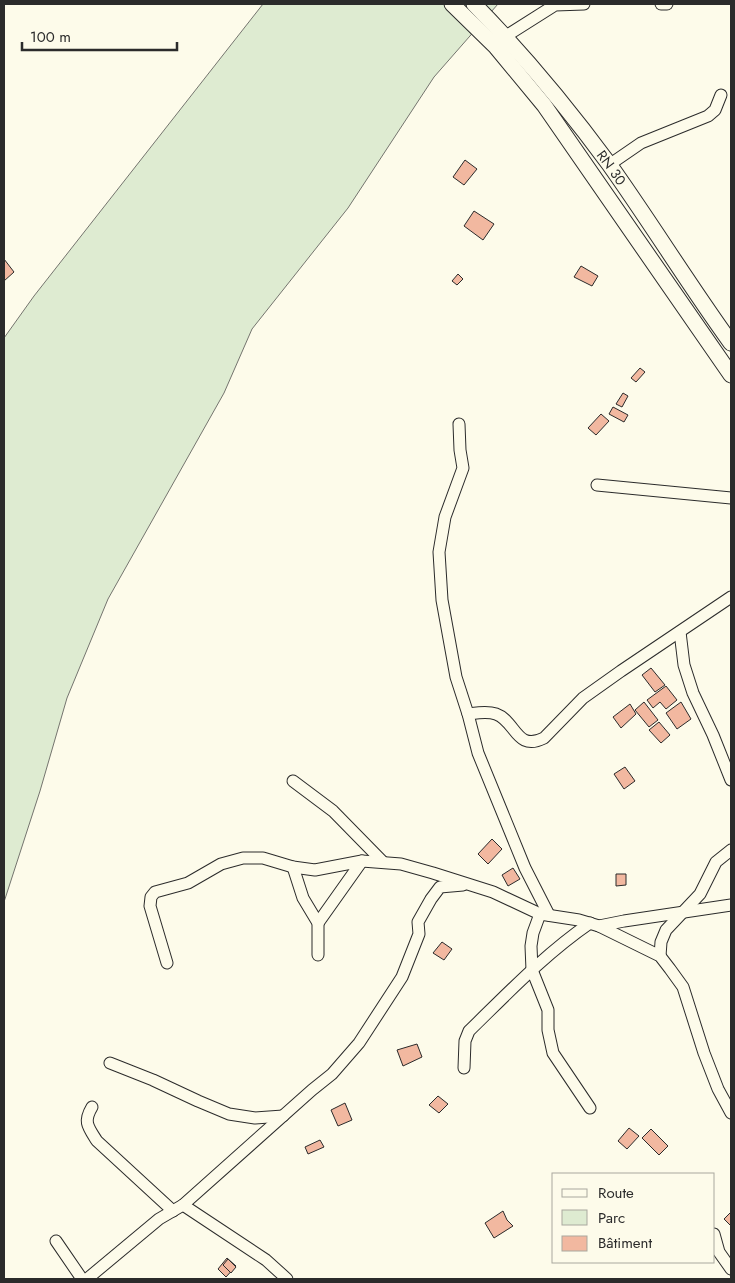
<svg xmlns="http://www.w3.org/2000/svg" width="735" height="1283" font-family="Jost,sans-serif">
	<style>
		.green { fill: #deebd1; stroke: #74746e }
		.building { fill: #f2b8a0; stroke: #2b2b2b }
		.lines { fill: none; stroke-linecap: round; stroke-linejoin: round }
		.minor-casing { stroke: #2b2b2b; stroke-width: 13 }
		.major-casing { stroke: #2b2b2b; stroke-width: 17 }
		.minor { stroke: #fdfbea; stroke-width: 11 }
		.major { stroke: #fdfbea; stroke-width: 15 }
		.labels { text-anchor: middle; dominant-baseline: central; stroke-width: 4; stroke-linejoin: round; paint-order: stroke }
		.street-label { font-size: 14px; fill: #2b2b2b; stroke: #fdfbea }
	</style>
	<rect width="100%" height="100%" fill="#fdfbea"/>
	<path class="green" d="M263,4H498L434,77L348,208L252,329L224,393L108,599L67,698L40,791L4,902V338L34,296Z"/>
	<g class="building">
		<path d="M465,160L477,169L464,185L453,177Z"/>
		<path d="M474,211L494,224L483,240L464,226Z"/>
		<path d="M4,259L14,272L4,281Z"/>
		<path d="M581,266L598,276L592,286L574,277Z"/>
		<path d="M458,274L463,279L457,285L452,281Z"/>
		<path d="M640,368L645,372L636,382L631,378Z"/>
		<path d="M623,393L628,396L622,407L616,404Z"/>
		<path d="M613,407L628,415L624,422L609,414Z"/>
		<path d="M601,414L609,421L596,435L588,428Z"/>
		<path d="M651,668L665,685L655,692L642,675Z"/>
		<path d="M666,686L677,700L666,709L660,702L653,708L647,700Z"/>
		<path d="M644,702L658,720L649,727L635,710Z"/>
		<path d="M681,702L691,719L677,729L666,713Z"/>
		<path d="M630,704L636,714L621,728L613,717Z"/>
		<path d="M659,722L670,735L661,743L649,730Z"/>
		<path d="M625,767L635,781L624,789L614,774Z"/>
		<path d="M492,839L502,849L488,864L478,854Z"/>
		<path d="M513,868L520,879L508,886L502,875Z"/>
		<path d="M616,874H626V885L616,886Z"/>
		<path d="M442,942L452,949L444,960L433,953Z"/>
		<path d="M417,1044L422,1057L403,1066L397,1050Z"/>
		<path d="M438,1096L448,1104L439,1113L429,1105Z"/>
		<path d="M345,1103L352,1120L338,1126L331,1110Z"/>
		<path d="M629,1128L639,1136L627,1149L618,1141Z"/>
		<path d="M651,1129L668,1146L659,1155L642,1138Z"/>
		<path d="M320,1140L324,1147L308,1154L305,1147Z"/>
		<path d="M503,1211L507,1220L513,1226L494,1238L485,1223Z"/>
		<path d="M731,1212V1224L730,1225L724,1219Z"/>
		<path d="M227,1258L236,1266L226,1277L218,1269Z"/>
		<path d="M228,1259L236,1267L231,1273L223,1265Z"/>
	</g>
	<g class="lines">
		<g class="minor-casing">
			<g id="minor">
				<path d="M661,4H667"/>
				<path d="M506,36L555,5L584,4"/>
				<path d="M609,165L641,143L708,116L715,110L721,95"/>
				<path d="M459,424L460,450L463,468L445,517L439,552L442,600L456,677L468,714L478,753L525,868L549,915"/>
				<path d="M597,485L731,498"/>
				<path d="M680,632L684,665L693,693L713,735L731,780"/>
				<path d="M468,714C477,713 487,711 496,714C516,721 516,752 544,738L583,698L621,671L731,597"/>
				<path d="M293,781L333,811L383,862"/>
				<path d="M293,867L303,898L318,923V955"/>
				<path d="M540,914L533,933L531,946L532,970L548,1010V1030L553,1053L590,1108"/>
				<path d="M318,923L362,861"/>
				<path d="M599,926L624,921L731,905"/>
				<path d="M660,956L661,942L666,930L700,894L716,862L731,850"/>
				<path d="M167,963L150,906L151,897L155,892L188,883L221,864L243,858H263L293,867L315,870L362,861L401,864L433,873L493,892L540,914L579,920L599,926L660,956L670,969L683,987L704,1053L718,1089L731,1113"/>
				<path d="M110,1063L153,1080L198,1101L229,1114L255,1118L283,1116"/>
				<path d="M464,1068L465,1041L469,1031C508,993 545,954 590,923"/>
				<path d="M92,1107C83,1122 88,1127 97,1141L173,1211"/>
				<path d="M183,1205L266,1260L287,1279"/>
				<path d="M714,1234L719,1252L731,1269"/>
				<path d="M56,1241L82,1279"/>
				<path d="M87,1279L159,1219L183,1205L312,1090L332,1074L359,1043L402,977L419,934L418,922L431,899L440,887L463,885"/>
			</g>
		</g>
		<g class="major-casing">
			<g id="major">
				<path d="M452,4L496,47L544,105L731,375"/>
				<path id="s1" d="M474,4C523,54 567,107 609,164C651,223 689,285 731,343"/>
			</g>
		</g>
		<use href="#minor" class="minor"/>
		<use href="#major" class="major"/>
	</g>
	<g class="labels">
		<g class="street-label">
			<text stroke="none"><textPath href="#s1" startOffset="214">RN 30</textPath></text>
		</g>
	</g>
	<rect width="735" height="1283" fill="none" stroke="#2b2b2b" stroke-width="10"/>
	<rect x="552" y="1173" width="162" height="90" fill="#fdfbea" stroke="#a9a89e"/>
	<rect x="562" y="1189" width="25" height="8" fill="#fdfbea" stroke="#a9a89e"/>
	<text x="598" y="1198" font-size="15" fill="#2b2b2b">Route</text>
	<rect x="562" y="1210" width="25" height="15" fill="#deebd1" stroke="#a9a89e"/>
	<text x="598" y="1223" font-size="15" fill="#2b2b2b">Parc</text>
	<rect x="562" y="1236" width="25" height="15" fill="#f2b8a0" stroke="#a9a89e"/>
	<text x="598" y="1248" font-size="15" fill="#2b2b2b">Bâtiment</text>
	<path d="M22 42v8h155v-8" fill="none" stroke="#2b2b2b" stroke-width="2.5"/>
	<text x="30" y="42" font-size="15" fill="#2b2b2b" stroke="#fdfbea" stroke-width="4" paint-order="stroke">100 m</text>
</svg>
